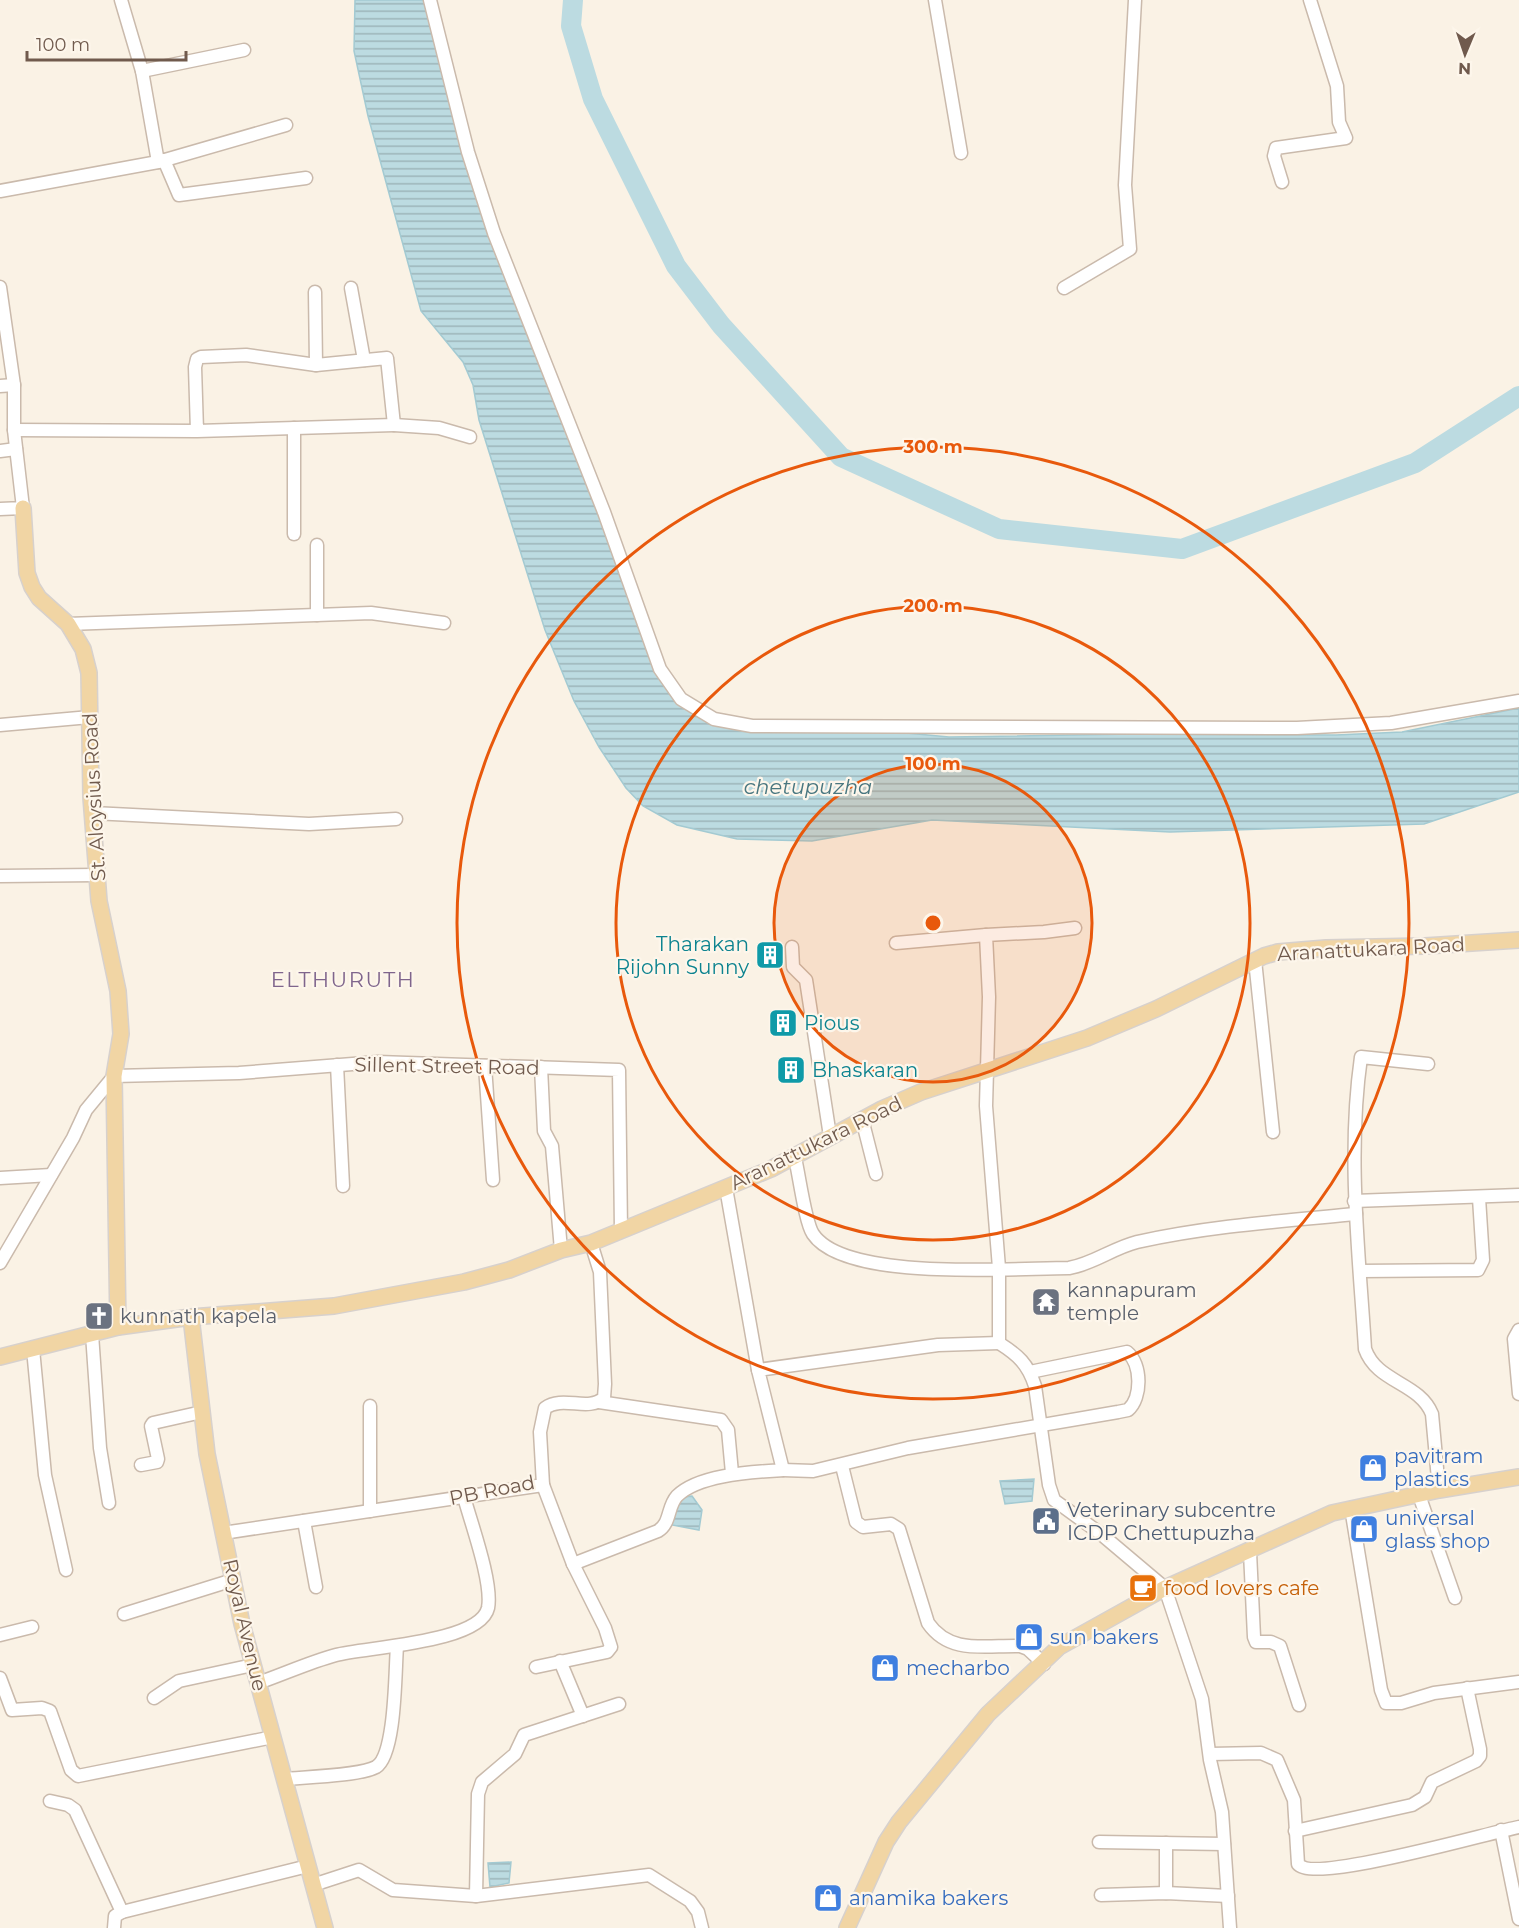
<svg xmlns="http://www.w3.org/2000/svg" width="1519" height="1928" font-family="Montserrat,sans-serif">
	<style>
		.water { fill: url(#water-rules); stroke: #a3cad2; stroke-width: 1.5 }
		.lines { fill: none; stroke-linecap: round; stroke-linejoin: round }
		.river { stroke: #bcdbe1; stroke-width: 20 }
		.minor-casing { stroke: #cabaac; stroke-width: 15 }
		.major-casing { stroke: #d7d1cd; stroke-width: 18 }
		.minor { stroke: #fff; stroke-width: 12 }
		.major { stroke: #f1d5a4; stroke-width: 15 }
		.ring { fill: none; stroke: #e8590c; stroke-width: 3 }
		.labels { text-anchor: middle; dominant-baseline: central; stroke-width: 4.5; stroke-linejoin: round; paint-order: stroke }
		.street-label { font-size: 20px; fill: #705a4d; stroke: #fdf6eb }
		.culture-label { font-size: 20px; fill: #0d838f; stroke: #fdf6eb; text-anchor: start }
		.worship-label { font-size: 20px; fill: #5b616d; stroke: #fdf6eb; text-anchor: start }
		.shop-label { font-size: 20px; fill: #366cbe; stroke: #fdf6eb; text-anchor: start }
		.service-label { font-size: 20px; fill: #4e5e75; stroke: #fdf6eb; text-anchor: start }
		.food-label { font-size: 20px; fill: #c56008; stroke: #fdf6eb; text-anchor: start }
		.water-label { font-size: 21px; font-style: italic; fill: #497780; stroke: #fdf6eb }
		.neighbourhood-label { font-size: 21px; letter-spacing: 1.5px; fill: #7f658c; stroke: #fdf6eb }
		.centre { fill: #e8590c; stroke: #fdf6eb; stroke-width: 3 }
		.ring-label { font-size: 18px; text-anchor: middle; font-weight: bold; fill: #e8590c; stroke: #fdf6eb; stroke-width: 4.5; stroke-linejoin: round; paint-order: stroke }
	</style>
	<defs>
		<pattern id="water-rules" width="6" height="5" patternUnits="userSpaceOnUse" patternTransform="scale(1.5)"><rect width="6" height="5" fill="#bcdbe1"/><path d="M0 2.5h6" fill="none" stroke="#9db5b9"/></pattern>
	</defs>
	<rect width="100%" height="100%" fill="#faf2e5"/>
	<g class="water">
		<path d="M355,0H426L463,153L658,669L678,700L708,723L743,731H885L949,737L1134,734L1336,735L1402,732L1519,708V792L1424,824L1170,832L932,820L812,841L737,839L677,825L643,806L626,788L599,747L574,701L545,630L479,420L473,385L463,362L421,311L368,116L354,51Z"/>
		<path d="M1034,1479L1032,1501L1005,1504L1000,1481Z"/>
		<path d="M692,1496L702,1510L699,1530L672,1525L673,1510L679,1497Z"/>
		<path d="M511,1862L509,1883L490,1887L488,1863Z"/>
	</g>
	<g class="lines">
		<path class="river" d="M573,0L571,26L593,99L676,266L721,325L841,457L999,529L1182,549L1415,463L1519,396"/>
		<g class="minor-casing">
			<g id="minor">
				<path d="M121,0L142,71L244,50"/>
				<path d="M430,0L468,152L494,233L604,512L660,669L681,699L714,719L752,726L1297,728L1391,723L1519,701"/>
				<path d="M935,0L961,153"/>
				<path d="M142,71L158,162"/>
				<path d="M164,160L179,195L306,178"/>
				<path d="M1282,182L1274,156L1276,148L1346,138L1339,122L1337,86L1310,0"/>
				<path d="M0,191L158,162L286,125"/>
				<path d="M0,287L14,385V430L23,508L0,509"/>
				<path d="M351,288L364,360"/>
				<path d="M1064,288L1130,249L1125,185L1135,0"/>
				<path d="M315,292L316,365"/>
				<path d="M0,386L14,385"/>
				<path d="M394,425L439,428L470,437"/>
				<path d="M294,428V534"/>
				<path d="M14,430L197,431L394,425L387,358L316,365L246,355L201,357L197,359L195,367L197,431"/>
				<path d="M0,451L16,449"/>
				<path d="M317,615V545"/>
				<path d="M68,624L371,613L444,623"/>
				<path d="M0,725L90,717"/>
				<path d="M93,813L309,824L396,819"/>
				<path d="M0,876L97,875"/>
				<path d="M1075,928L1044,932L986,935L989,997L986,1106L999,1268V1343C1018,1355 1028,1364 1035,1386L1049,1485L1054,1500L1101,1534L1165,1588L1202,1699L1210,1760L1222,1812L1230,1928"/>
				<path d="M896,943L986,935"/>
				<path d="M792,947L793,967L806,980L830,1136"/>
				<path d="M1255,960L1273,1132"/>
				<path d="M1428,1064L1361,1057C1347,1155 1359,1252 1365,1349C1377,1383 1419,1382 1432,1414L1439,1490"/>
				<path d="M337,1065L343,1186"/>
				<path d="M485,1066L493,1180"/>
				<path d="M541,1067L544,1131L552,1146L561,1250"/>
				<path d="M862,1119L876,1174"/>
				<path d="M795,1158C799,1174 805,1222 813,1234C845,1282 1013,1268 1069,1268C1093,1264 1113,1248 1137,1242C1209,1226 1283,1221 1356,1214"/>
				<path d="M0,1178L51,1175"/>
				<path d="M726,1188L758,1370"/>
				<path d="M1354,1201L1519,1195"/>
				<path d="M0,1263L73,1138L86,1110L114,1076L239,1073L378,1062L619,1070L621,1231"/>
				<path d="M1360,1271L1478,1270L1483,1260L1479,1198"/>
				<path d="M1519,1330L1514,1339L1519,1394"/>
				<path d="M92,1334L100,1448L109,1503"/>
				<path d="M33,1349L45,1475L66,1570"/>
				<path d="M599,1402L721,1420L728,1430L732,1473"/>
				<path d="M370,1406V1511"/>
				<path d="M141,1465L157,1462L158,1459L151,1426L153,1423L202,1412"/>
				<path d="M842,1466L856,1522L863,1527L891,1524L899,1529L928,1623C950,1655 986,1645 1020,1646L1028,1649L1044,1664"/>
				<path d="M783,1470L813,1471L908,1448L1118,1412L1128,1410C1142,1398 1142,1364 1127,1352L1030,1372"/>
				<path d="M1419,1495L1455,1598"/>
				<path d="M1351,1508L1381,1690L1386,1703H1401L1434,1693L1519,1682"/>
				<path d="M304,1521L316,1587"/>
				<path d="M223,1533L543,1485L540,1432L545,1408C563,1395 588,1412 604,1398L605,1384L600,1272L591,1243"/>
				<path d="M1250,1552L1254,1637L1256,1642H1271L1280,1646L1299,1705"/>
				<path d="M573,1564L658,1531C671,1523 667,1507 677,1496C699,1474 754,1472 783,1470L758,1370L938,1345L999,1343"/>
				<path d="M124,1614L233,1580"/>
				<path d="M0,1635L32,1627"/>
				<path d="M560,1661L583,1716"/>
				<path d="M536,1667L607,1652L611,1647L605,1628L573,1564L543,1485"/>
				<path d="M0,1678L12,1710L42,1708L50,1711L71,1770L78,1776L273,1737"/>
				<path d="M258,1683C284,1674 310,1662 336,1655C366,1647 480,1643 488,1608C493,1583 471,1523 464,1497"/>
				<path d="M154,1698L179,1681L253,1665"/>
				<path d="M1210,1754L1261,1753L1277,1760L1294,1800L1298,1864C1314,1884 1487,1833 1519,1827"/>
				<path d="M284,1779C305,1777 359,1776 376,1767C396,1755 395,1670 397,1646"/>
				<path d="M50,1801L68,1805L75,1810L122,1912"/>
				<path d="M1501,1830L1519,1919"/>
				<path d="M1295,1831L1412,1805L1425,1797L1432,1782L1476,1761L1480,1756V1749L1467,1688"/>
				<path d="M1099,1842L1224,1844"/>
				<path d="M313,1885L359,1870L393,1890L476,1896L649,1875L690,1901L698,1912L702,1928"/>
				<path d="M1166,1893V1843"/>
				<path d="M1101,1895L1166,1893L1228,1896"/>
				<path d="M476,1896L478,1794L482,1782L515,1754L524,1735L619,1704"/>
				<path d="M114,1928L115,1916L122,1912L308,1866"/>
			</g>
		</g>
		<g class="major-casing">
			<g id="major">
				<path d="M23,508L27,573L32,587L39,598L68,624L83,649L89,673L91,797L99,901L118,991L121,1034L114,1076L118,1327"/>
				<path d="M191,1317L207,1454L242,1624L325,1928"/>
				<path d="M0,1357L118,1327L191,1317L334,1306L464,1282L509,1270L561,1250L591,1243L771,1169L882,1109L921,1092L1087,1038L1156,1009L1264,956L1278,952L1326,948L1425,946L1519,940"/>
				<path d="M847,1928L886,1842L899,1822L988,1714L1059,1647L1165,1588L1332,1513L1439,1490L1519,1477"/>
			</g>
		</g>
		<use href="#minor" class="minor"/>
		<use href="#major" class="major"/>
	</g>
	<circle cx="933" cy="923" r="159" fill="#e8590c" fill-opacity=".12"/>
	<g class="ring">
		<circle cx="933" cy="923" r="159"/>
		<circle cx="933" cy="923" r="317"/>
		<circle cx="933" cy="923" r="476"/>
	</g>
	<defs>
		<g id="building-square" transform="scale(1.5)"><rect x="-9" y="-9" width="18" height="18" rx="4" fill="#0f9aa8" stroke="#fdf6eb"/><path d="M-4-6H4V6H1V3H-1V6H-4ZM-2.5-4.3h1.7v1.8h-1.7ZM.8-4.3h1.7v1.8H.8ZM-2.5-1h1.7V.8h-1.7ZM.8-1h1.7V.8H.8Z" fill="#fff"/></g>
		<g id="temple-square" transform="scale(1.5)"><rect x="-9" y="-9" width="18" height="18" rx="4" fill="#6b7280" stroke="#fdf6eb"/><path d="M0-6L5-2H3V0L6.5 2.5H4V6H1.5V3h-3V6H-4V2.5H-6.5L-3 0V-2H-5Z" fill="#fff"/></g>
		<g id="church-square" transform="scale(1.5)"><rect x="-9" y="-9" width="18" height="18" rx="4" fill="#6b7280" stroke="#fdf6eb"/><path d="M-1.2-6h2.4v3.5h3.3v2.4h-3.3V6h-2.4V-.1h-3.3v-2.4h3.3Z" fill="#fff"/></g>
		<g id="shop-square" transform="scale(1.5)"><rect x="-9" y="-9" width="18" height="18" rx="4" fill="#3f7fe0" stroke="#fdf6eb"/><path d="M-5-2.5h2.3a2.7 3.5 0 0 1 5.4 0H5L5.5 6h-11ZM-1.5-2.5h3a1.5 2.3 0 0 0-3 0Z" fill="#fff"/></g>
		<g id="civic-square" transform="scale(1.5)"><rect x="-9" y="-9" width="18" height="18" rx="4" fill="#5c6f8a" stroke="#fdf6eb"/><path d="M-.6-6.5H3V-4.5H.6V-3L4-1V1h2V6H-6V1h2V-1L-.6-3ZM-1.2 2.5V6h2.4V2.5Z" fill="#fff"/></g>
		<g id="cafe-square" transform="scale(1.5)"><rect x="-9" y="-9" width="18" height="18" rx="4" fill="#e8710a" stroke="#fdf6eb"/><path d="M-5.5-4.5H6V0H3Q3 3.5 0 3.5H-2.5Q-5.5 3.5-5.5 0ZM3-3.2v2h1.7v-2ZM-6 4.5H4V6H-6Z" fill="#fff"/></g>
	</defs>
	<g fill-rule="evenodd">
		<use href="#building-square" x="770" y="955"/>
		<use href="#building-square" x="783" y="1023"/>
		<use href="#building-square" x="791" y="1070"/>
		<use href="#temple-square" x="1046" y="1302"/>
		<use href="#church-square" x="99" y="1316"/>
		<use href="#shop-square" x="1373" y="1468"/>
		<use href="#civic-square" x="1046" y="1521"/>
		<use href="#shop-square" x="1364" y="1529"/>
		<use href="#cafe-square" x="1143" y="1588"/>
		<use href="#shop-square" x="1029" y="1637"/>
		<use href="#shop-square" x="885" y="1668"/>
		<use href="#shop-square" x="828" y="1898"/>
	</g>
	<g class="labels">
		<g class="street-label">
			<text transform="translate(94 797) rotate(-93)">St. Aloysius Road</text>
			<text transform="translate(1371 949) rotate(-3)">Aranattukara Road</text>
			<text transform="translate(447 1066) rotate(1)">Sillent Street Road</text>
			<text transform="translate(816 1143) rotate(-26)">Aranattukara Road</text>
			<text transform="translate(492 1490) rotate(-11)">PB Road</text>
			<text transform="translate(245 1625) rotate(77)">Royal Avenue</text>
		</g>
		<g class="culture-label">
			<text x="749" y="944" text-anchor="end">Tharakan<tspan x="749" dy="23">Rijohn Sunny</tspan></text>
			<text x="804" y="1023">Pious</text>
			<text x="812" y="1070">Bhaskaran</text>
		</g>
		<g class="worship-label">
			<text x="1067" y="1290">kannapuram<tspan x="1067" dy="23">temple</tspan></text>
			<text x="120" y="1316">kunnath kapela</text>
		</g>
		<g class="shop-label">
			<text x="1394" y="1456">pavitram<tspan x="1394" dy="23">plastics</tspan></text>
			<text x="1385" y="1518">universal<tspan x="1385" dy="23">glass shop</tspan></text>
			<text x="1050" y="1637">sun bakers</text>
			<text x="906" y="1668">mecharbo</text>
			<text x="849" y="1898">anamika bakers</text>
		</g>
		<g class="service-label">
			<text x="1067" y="1510">Veterinary subcentre<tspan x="1067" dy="23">ICDP Chettupuzha</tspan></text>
		</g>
		<g class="food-label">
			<text x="1164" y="1588">food lovers cafe</text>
		</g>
		<g class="water-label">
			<text x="808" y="786">chetupuzha</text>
		</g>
		<g class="neighbourhood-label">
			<text x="343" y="979">ELTHURUTH</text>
		</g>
	</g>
	<circle cx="933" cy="923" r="9" class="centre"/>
	<g class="ring-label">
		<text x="933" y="453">300 m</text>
		<text x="933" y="612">200 m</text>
		<text x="933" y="770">100 m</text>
	</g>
	<g transform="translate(1465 54) rotate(182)" stroke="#fdf6eb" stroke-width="4.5" paint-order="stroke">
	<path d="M0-4.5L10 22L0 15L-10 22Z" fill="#705a4d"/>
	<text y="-9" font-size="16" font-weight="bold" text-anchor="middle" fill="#705a4d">N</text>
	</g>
	<path d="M27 51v9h159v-9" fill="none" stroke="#705a4d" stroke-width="3"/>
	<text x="36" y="51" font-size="18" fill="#705a4d" stroke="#fdf6eb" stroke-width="4.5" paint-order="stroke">100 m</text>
</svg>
